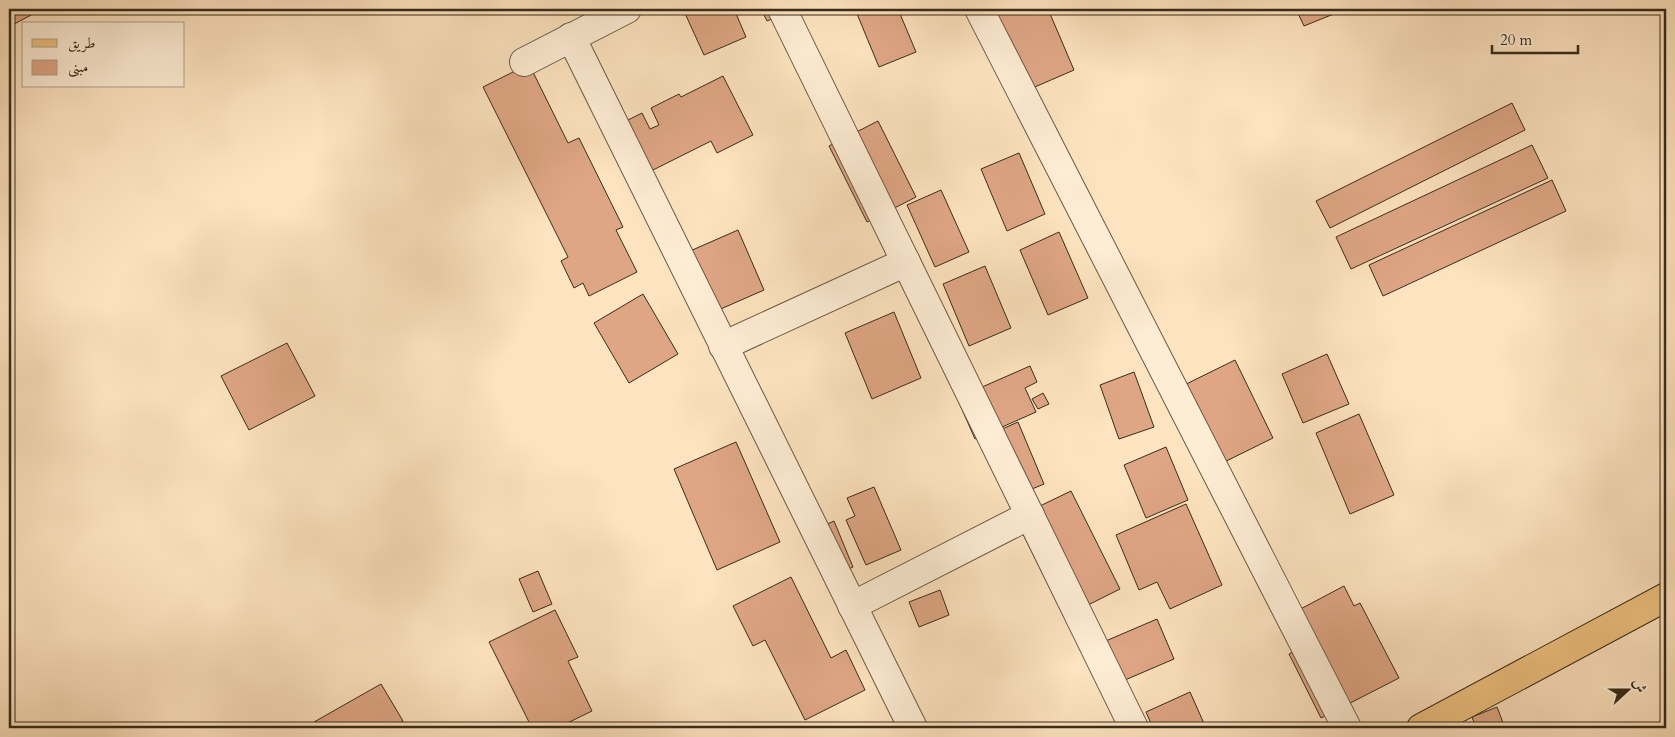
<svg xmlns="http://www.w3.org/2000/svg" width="1675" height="737" font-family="Cardo,Amiri,serif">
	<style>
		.building { fill: #dfa685; stroke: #392c1a }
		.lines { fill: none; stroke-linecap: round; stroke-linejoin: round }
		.minor-casing { stroke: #6a5a43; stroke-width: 30 }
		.major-casing { stroke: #392c1a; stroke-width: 30 }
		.minor { stroke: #feedd5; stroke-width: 28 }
		.major { stroke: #eec280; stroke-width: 28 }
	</style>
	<rect width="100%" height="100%" fill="#fde3bf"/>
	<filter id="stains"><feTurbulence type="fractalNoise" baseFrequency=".004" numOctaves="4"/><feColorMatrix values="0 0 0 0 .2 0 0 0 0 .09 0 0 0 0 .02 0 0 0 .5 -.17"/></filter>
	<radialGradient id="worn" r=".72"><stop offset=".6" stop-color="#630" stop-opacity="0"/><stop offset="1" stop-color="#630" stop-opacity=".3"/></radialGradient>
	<g class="building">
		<path d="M9,9H42L9,27Z"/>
		<path d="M683,9H734L746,37L704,55Z"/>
		<path d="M761,9H796L767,21Z"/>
		<path d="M855,9H898L916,52L879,67Z"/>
		<path d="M984,9H1048L1074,70L1021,93Z"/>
		<path d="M1296,9H1346L1304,26Z"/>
		<path d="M529,64L568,143L579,138L623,227L616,230L637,272L589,296L583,283L574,288L561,261L568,257L483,87Z"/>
		<path d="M723,76L753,135L717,153L711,141L629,182L604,132L642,113L650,129L659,125L651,108L679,94L681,97Z"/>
		<path d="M1512,103L1525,130L1330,228L1316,201Z"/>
		<path d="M878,121L916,197L867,222L829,146Z"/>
		<path d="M1532,145L1548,178L1351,269L1336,237Z"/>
		<path d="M1019,153L1045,214L1007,231L981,169Z"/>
		<path d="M1552,180L1566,211L1383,296L1369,265Z"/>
		<path d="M941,190L969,252L935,267L907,205Z"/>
		<path d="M738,230L764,290L707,315L681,255Z"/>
		<path d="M1059,232L1088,298L1048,315L1020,250Z"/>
		<path d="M985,266L1011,328L969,346L943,284Z"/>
		<path d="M643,294L678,354L629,383L594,323Z"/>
		<path d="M894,312L921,378L872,399L845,333Z"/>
		<path d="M287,343L315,396L249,430L221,376Z"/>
		<path d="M1327,354L1349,404L1303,423L1282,374Z"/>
		<path d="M1235,360L1273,438L1208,470L1170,392Z"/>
		<path d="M1030,366L1037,382L1025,388L1036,412L975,439L957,398Z"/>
		<path d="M1134,372L1154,427L1119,439L1100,385Z"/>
		<path d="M1043,393L1049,404L1038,409L1032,399Z"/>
		<path d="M1359,414L1394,495L1350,514L1316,433Z"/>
		<path d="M1018,422L1044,484L1008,499L982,438Z"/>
		<path d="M736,442L780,542L717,570L674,469Z"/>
		<path d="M1166,447L1188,500L1146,518L1124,465Z"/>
		<path d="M874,487L901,550L866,565L846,520L855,516L847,498Z"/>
		<path d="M1071,491L1120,589L1064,617L1015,518Z"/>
		<path d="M1186,504L1222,585L1170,609L1157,582L1139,590L1116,535Z"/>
		<path d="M834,521L853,567L838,574L819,528Z"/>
		<path d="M538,571L552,604L533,612L519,579Z"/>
		<path d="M791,577L831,658L846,650L865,690L805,720L765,640L753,646L733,606Z"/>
		<path d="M1344,586L1354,606L1360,603L1399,678L1321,718L1289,654L1307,645L1291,614Z"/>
		<path d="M940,590L949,615L919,627L909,602Z"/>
		<path d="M555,610L578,657L568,661L592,711L557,728H532L489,642Z"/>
		<path d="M1157,619L1174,659L1104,689L1087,649Z"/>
		<path d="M381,684L403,721L391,728H318L314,722Z"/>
		<path d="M1190,692L1206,728H1153L1146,712Z"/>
		<path d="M1497,707L1505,728H1476L1472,717Z"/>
		<path d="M1222,722L1225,728H1211L1210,726Z"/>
	</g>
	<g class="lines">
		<g class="minor-casing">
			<g id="minor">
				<path d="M782,9L1134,728"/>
				<path d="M979,9L1347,728"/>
				<path d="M571,37L913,728"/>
				<path d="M524,62L627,9"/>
				<path d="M723,346L906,262"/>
				<path d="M852,606L1030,515"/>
			</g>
		</g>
		<g class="major-casing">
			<path id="major" d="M1421,728L1666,597"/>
		</g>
		<use href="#minor" class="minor"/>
		<use href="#major" class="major"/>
	</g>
	<rect width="1675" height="737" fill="none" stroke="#fde3bf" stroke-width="30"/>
	<rect x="10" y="10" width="1655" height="717" fill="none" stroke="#392c1a" stroke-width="2.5"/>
	<rect x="15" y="15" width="1645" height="707" fill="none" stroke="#392c1a"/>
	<rect x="22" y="22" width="162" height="65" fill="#feedd5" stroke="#afa08a"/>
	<rect x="32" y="39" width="25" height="8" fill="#eec280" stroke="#afa08a"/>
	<text x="68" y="48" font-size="15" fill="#392c1a">طريق</text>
	<rect x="32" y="60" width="25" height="15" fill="#dfa685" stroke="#afa08a"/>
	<text x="68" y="72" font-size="15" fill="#392c1a">مبنى</text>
	<g transform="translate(1628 690) rotate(69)" stroke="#feedd5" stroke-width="4" paint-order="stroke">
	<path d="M0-4L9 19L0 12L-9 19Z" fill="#392c1a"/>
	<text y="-8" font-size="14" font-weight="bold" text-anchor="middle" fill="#392c1a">ش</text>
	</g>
	<path d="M1492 45v8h86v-8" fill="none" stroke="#392c1a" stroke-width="2.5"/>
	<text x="1500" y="45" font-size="15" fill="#392c1a" stroke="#feedd5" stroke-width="4" paint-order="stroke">20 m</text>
	<rect width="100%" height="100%" filter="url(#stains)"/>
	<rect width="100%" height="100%" fill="url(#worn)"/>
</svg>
